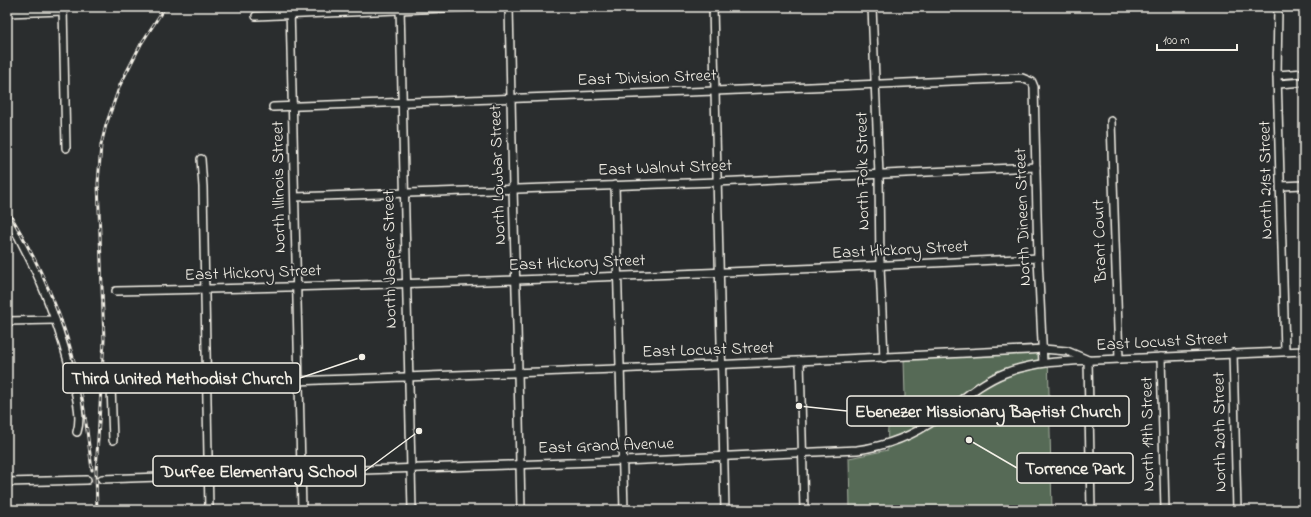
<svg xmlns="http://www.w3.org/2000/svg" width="1311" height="517" font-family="'Indie Flower',sans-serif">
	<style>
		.green { fill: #566b56; stroke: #a5ae9f }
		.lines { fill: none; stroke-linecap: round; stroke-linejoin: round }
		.minor-tunnel { stroke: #484a4a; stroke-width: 7; stroke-dasharray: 7 3.5; stroke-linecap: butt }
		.minor-casing { stroke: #f4f1e8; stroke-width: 10 }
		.minor { stroke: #2a2d2e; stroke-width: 7 }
		.rail-casing { stroke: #f4f1e8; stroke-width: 3 }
		.rail { stroke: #2a2d2e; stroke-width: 1.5; stroke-dasharray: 4.5; stroke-linecap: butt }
		.labels { text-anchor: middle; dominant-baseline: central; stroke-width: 4; stroke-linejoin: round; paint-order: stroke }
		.street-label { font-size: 17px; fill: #f4f1e8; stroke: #2a2d2e }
		.leader { fill: none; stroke: #f4f1e8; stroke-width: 1.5 }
		.callout-dot { fill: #f4f1e8; stroke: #2a2d2e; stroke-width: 1.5 }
		.callout { fill: #2a2d2e; stroke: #f4f1e8; stroke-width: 1.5 }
		.callout-label { font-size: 18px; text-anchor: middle; font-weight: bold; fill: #f4f1e8 }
	</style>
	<rect width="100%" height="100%" fill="#2a2d2e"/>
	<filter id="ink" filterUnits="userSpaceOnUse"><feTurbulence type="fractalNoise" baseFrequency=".025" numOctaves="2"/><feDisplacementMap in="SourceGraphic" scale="8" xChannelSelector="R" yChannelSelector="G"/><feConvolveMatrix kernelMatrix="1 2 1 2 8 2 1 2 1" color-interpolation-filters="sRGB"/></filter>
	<g filter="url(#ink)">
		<path class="green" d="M1048,353L1052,510H850L849,458L888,450C888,439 886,427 891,418C896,410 903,406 905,396L904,360Z"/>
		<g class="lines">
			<path class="minor-tunnel" d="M87,480L102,479"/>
			<g class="minor-casing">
				<g id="minor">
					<path d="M63,7L66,148"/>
					<path d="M290,7L302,510"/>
					<path d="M400,7L412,510"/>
					<path d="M509,7L513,189L517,326L521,510"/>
					<path d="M713,7L725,510"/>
					<path d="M872,7L879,175L880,266L884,358"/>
					<path d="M1278,7L1277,75L1285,351"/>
					<path d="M7,13L63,11"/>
					<path d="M256,16L468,7"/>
					<path d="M1277,75L1304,73"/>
					<path d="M1278,84L1304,82"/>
					<path d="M273,107L715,91L1022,78L1032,82L1034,87L1038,258L1043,363"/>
					<path d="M1111,121L1119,359"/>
					<path d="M201,159L203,187L209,510"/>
					<path d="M615,185L624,510"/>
					<path d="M1281,186L1304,185"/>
					<path d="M295,197L717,182L1036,167"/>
					<path d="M7,216C37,267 59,322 73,381C76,396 82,417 77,432"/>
					<path d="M116,291C424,285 731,273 1038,258"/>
					<path d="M7,321L55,320"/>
					<path d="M1233,353L1237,510"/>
					<path d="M1161,357L1165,510"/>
					<path d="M1088,360L1091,510"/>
					<path d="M800,361L804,510"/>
					<path d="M113,440L111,387C210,385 308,380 406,377C619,369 831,361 1043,349L1067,351L1086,359"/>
					<path d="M102,479L623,461L857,450C887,446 913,436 938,418C960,402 979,383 1005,373C1041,359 1081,361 1119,359C1181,356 1242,354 1304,351"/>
					<path d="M7,482L87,480"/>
				</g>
			</g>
			<use href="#minor" class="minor"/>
			<g class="rail-casing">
				<g id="rail">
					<path d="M7,210C39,262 64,317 78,377C85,408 88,439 92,470"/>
					<path d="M97,510L96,471L104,340L98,183L101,145L106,125L120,85L141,44L165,7"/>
				</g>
			</g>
			<use href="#rail" class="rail"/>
		</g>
	</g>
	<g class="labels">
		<g class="street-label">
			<text transform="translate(647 78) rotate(-2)">East Division Street</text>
			<text transform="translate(665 168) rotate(-2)">East Walnut Street</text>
			<text transform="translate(863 171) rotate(-91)">North Folk Street</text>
			<text transform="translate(498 175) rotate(-92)">North Lowbar Street</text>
			<text transform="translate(1266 180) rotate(-91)">North 21st Street</text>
			<text transform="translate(279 187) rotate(-91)">North Illinois Street</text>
			<text transform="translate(1023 217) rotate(-92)">North Dineen Street</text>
			<text transform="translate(1100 241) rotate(-92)">Brant Court</text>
			<text transform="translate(900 250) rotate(-3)">East Hickory Street</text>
			<text transform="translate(390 259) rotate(-91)">North Jasper Street</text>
			<text transform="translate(577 263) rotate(-2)">East Hickory Street</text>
			<text transform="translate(253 273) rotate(-2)">East Hickory Street</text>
			<text transform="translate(1162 342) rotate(-3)">East Locust Street</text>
			<text transform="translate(708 350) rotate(-2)">East Locust Street</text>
			<text transform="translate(1220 432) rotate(-91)">North 20th Street</text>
			<text transform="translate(1148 434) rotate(-91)">North 19th Street</text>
			<text transform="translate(606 446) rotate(-2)">East Grand Avenue</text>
		</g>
	</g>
	<path class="leader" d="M362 357L300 378M799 406L847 411M969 440L1017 468M419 431L365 471"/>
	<g class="callout-dot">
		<circle cx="362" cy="357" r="4"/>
		<circle cx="799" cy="406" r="4"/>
		<circle cx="969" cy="440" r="4"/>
		<circle cx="419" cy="431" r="4"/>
	</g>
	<g class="callout">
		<rect x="63" y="363" width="237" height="30" rx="4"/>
		<rect x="847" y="396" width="282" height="30" rx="4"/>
		<rect x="1017" y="453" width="116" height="30" rx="4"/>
		<rect x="153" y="456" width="212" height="30" rx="4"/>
	</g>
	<g class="callout-label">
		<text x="182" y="384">Third United Methodist Church</text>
		<text x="988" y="417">Ebenezer Missionary Baptist Church</text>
		<text x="1075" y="474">Torrence Park</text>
		<text x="259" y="477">Durfee Elementary School</text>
	</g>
	<rect width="1311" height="517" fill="none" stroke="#2a2d2e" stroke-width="24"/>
	<rect x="12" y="12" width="1287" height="493" fill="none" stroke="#f4f1e8" stroke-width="1.5" filter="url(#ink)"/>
	<path d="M1157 44v6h80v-6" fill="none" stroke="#f4f1e8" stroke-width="2"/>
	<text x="1163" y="44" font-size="12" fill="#f4f1e8" stroke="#2a2d2e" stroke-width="3" paint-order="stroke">100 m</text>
</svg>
